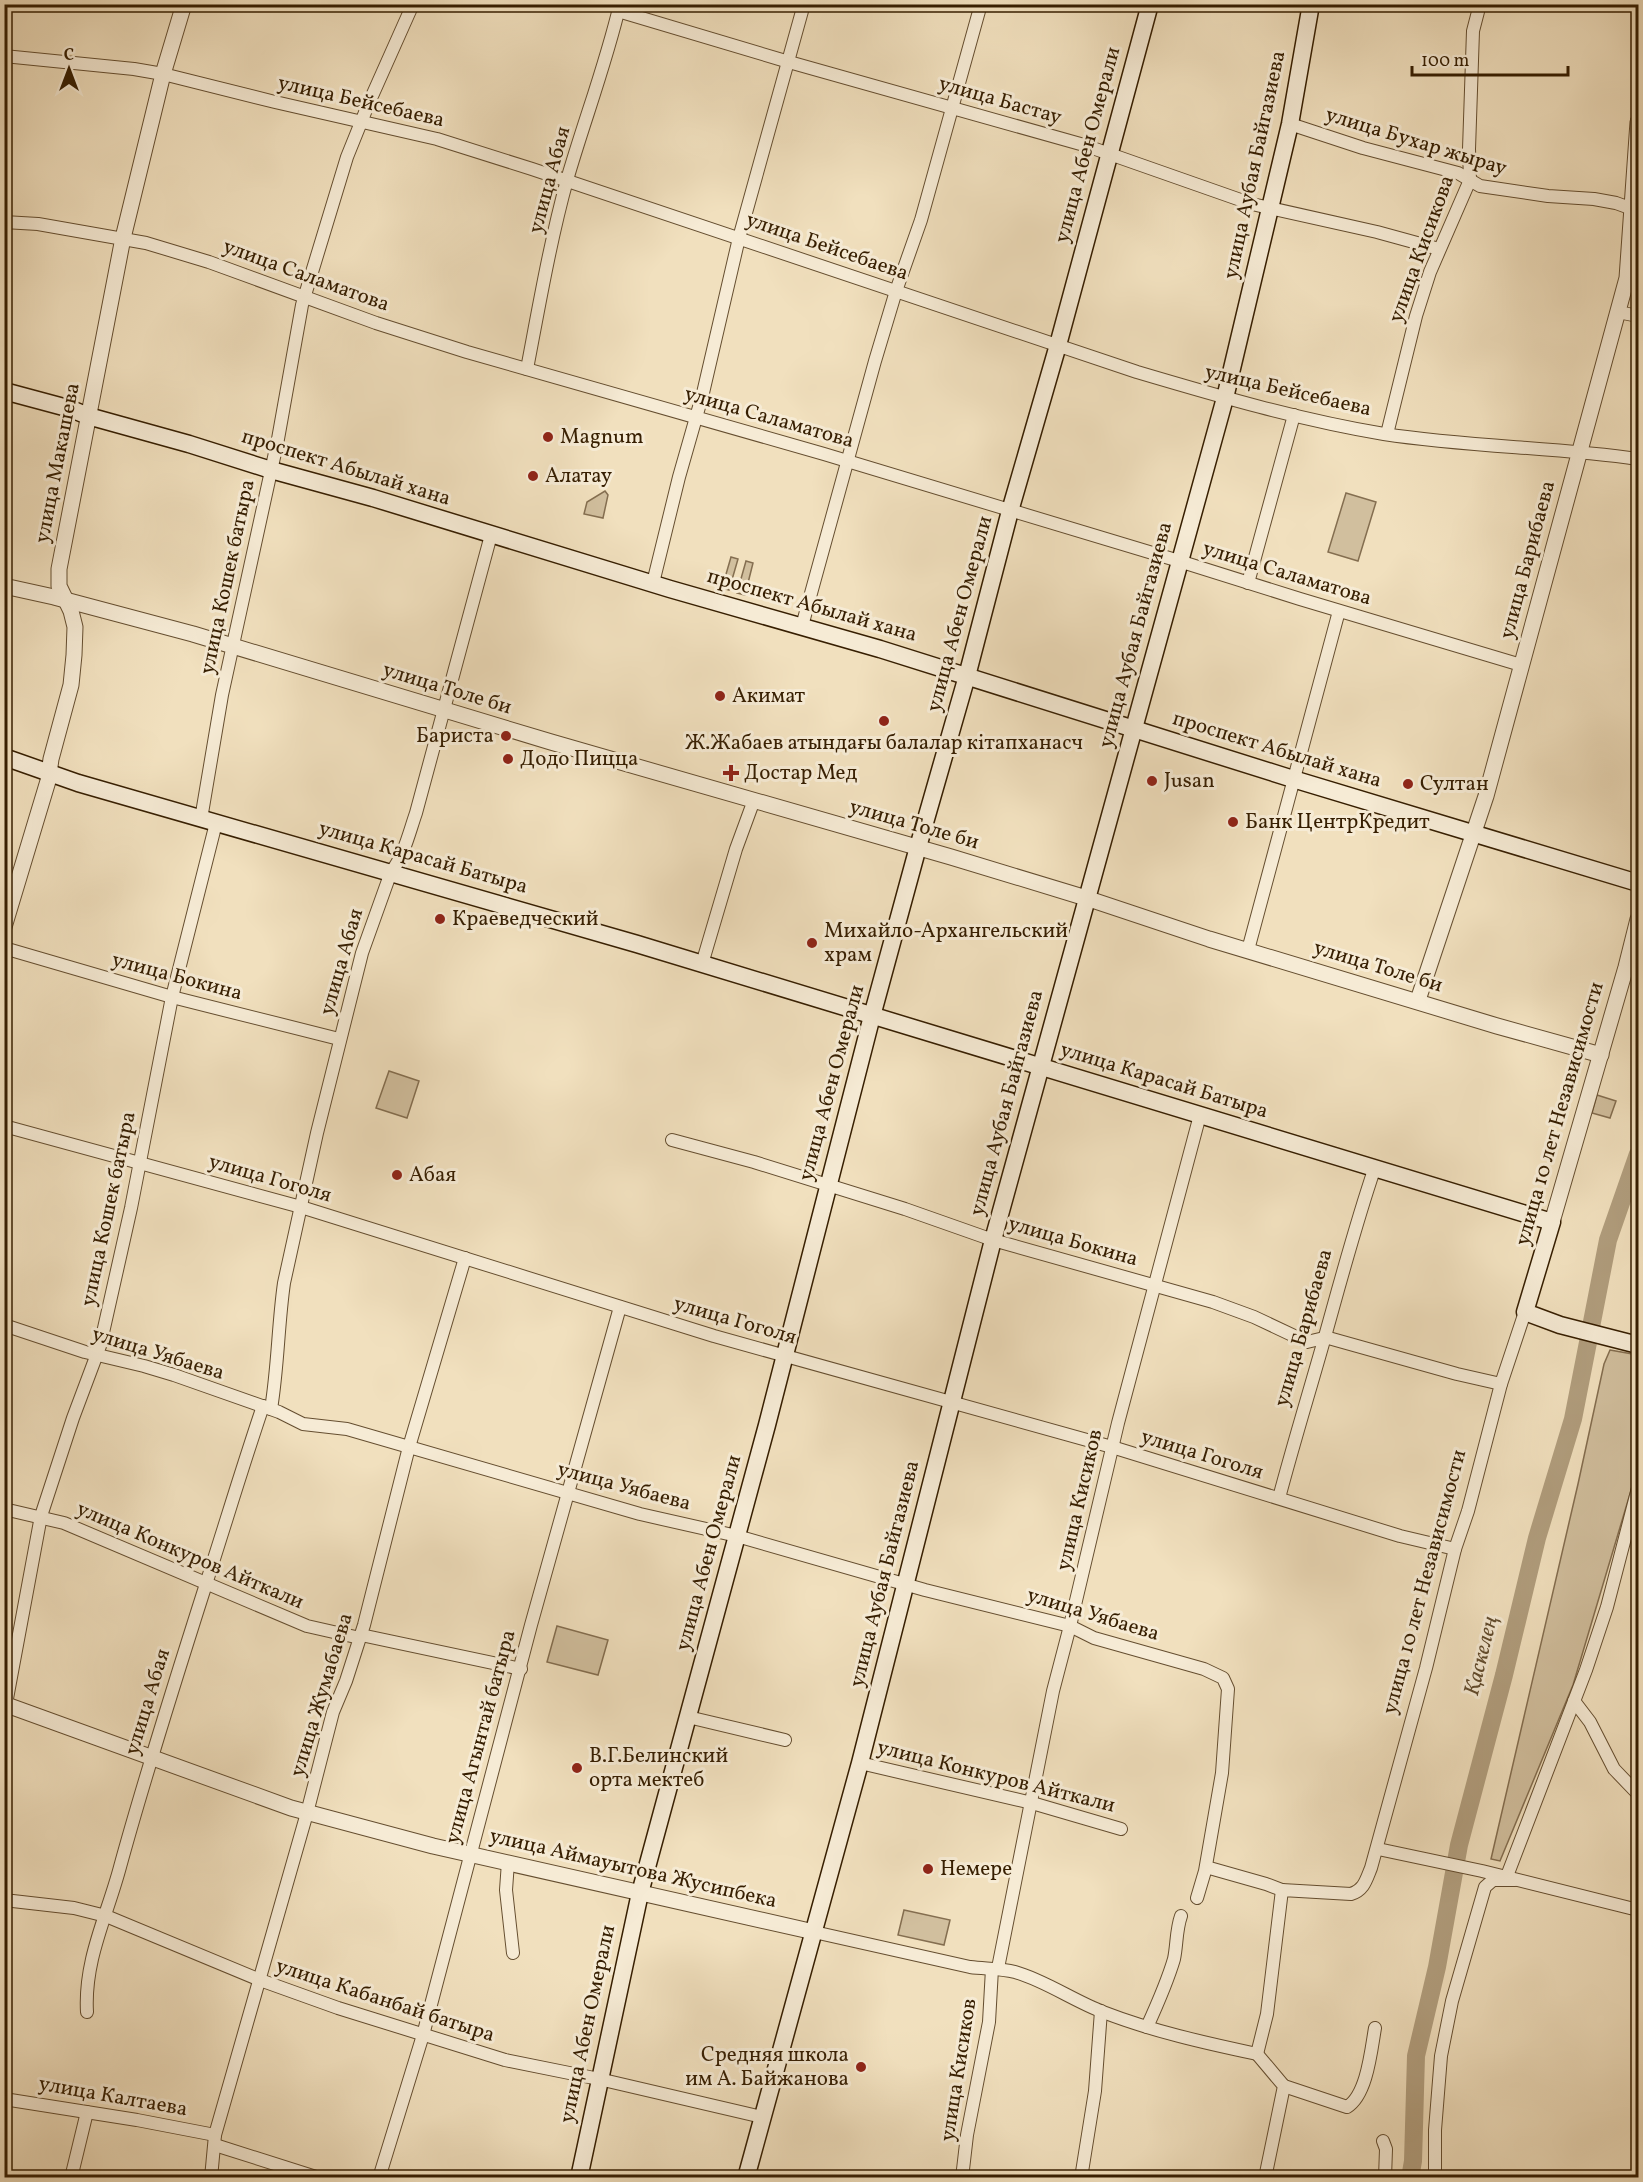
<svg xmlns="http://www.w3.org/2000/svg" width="1643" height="2182" font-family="Vollkorn,serif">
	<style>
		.green { fill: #d1bf9e; stroke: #846e50; stroke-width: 1.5 }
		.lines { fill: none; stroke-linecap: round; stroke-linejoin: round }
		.river { stroke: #b19e7e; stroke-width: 18 }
		.minor-casing { stroke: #654e30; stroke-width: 14 }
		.tertiary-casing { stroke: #654e30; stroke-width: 17 }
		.secondary-casing { stroke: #361e01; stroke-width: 19 }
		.minor { stroke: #f6ebd5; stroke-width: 12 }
		.tertiary { stroke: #f6ebd5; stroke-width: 15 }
		.secondary { stroke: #f6ebd5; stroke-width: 16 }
		.poi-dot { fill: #8f2418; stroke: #f6ebd5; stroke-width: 2 }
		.labels { text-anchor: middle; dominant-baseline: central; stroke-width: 6; stroke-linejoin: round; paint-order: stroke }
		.street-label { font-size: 21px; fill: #361e01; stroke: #f6ebd5 }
		.poi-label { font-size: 21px; fill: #361e01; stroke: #f6ebd5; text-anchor: start }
		.water-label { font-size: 22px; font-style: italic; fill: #614b2d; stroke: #f6ebd5 }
	</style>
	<rect width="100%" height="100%" fill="#f1e0be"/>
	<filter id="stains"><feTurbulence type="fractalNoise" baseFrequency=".00333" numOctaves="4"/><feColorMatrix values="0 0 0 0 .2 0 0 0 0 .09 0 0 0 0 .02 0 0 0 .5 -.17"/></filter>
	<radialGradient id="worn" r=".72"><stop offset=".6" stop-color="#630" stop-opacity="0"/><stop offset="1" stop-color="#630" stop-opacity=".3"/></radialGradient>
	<g class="green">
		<path d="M605,491L608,495L603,518L584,514L587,502Z"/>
		<path d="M1346,493L1376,502L1358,561L1328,552Z"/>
		<path d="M731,557L738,559L729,590L722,588Z"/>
		<path d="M746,561L753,563L745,595L737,593Z"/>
		<path d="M389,1071L419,1081L407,1118L376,1108Z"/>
		<path d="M1597,1095L1616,1101L1610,1118L1592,1113Z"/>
		<path d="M1610,1350L1638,1355V1467L1573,1685L1500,1861L1491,1859L1578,1484L1604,1364Z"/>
		<path d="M557,1626L608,1640L598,1675L547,1662Z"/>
		<path d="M904,1910L950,1920L944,1945L898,1935Z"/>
	</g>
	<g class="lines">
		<path class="river" d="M1410,2178L1413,2161L1416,2056L1437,1967L1459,1845L1504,1675L1537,1538L1573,1419L1608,1240L1638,1154"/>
		<g class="minor-casing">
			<g id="minor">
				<path d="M618,11L789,62L1084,145L1252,204L1377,232L1439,249"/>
				<path d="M4,56L134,69L163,74L275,102L437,139L532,169L1137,372C1218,396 1300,420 1384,434C1469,447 1554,447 1638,459"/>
				<path d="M1290,124L1363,148L1458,173L1480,186L1548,196L1594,199L1616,203L1638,211"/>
				<path d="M4,222L38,224L146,243L209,262L376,323L467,352L824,454L1179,561L1300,599L1521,665"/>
				<path d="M1618,312L1638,316"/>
				<path d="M527,369C539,306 550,242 567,180C584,121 606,64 620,4"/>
				<path d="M1387,434L1416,316L1430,272L1470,180L1469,149L1473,31L1480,4"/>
				<path d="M653,583L679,477L703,393L739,238L804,4"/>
				<path d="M1248,583L1294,415"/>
				<path d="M802,626L875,361L896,291L921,220L981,4"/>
				<path d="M201,819L222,695L278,439L302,305L347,157L368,105L413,4"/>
				<path d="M4,948L172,997L339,1039"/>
				<path d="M1248,950L1339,611"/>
				<path d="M702,964L736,849L754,800"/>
				<path d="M4,1126L301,1207L714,1336L1112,1447L1400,1536L1455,1549"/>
				<path d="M672,1140L754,1162L905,1209L993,1240L1213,1302L1254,1317L1307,1342L1324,1338"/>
				<path d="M4,1325L85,1352L144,1366L174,1375L279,1412L303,1424L347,1429L640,1514L737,1536L925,1590L1070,1626L1094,1638L1204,1669L1223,1678L1228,1689L1222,1773L1205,1871L1197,1898"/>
				<path d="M1325,1337L1457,1374L1501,1384"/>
				<path d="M271,1409C278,1367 278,1325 284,1283L317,1133L362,953L391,872C404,856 409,833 416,813L491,535"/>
				<path d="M1279,1498C1293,1445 1309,1393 1324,1340C1340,1283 1355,1226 1374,1170"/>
				<path d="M4,1509L64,1523L307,1626L360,1638"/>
				<path d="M361,1635L521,1669"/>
				<path d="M1574,1701L1590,1722L1614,1769L1638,1794"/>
				<path d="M6,1704L41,1516L73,1418L100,1346L131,1208L172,997L216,823"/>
				<path d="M688,1717L785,1740"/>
				<path d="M860,1763L1032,1803L1121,1829"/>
				<path d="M1378,1849L1482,1871L1638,1910"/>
				<path d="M508,1862L506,1890L513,1953"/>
				<path d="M1206,1867L1266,1884L1282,1890"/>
				<path d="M1507,1876L1586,1670L1607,1607L1638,1488"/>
				<path d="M4,1900L74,1908L106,1916L260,1980L338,2008L505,2060L599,2079L762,2117"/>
				<path d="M814,1932L970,1967C985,1969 1000,1968 1015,1972C1044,1980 1074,2001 1103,2012C1152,2031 1205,2043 1257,2054"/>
				<path d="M998,1968L1053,1691L1070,1626L1118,1423L1200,1115"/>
				<path d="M87,2012C84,1960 107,1916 120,1867C146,1772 176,1678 206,1584C225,1525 243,1465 263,1406"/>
				<path d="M1147,2027C1157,2005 1167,1983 1174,1959C1177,1945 1176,1930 1181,1916"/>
				<path d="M1257,2054L1267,2014L1282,1890L1351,1894C1364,1890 1366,1880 1371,1868L1426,1668L1455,1549L1468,1511L1501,1384L1525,1312"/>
				<path d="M1257,2054L1284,2086L1265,2178"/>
				<path d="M1284,2086L1347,2107C1367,2095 1371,2051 1375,2028"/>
				<path d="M4,2099L137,2120L215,2135"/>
				<path d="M1383,2141L1386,2149L1385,2178"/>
				<path d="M215,2145L319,2178"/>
				<path d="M71,2178L87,2112"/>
				<path d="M211,2178L215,2135L307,1813L333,1712L346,1681L364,1625L409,1447L465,1258"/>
				<path d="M379,2178L423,2035L531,1625L620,1307"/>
				<path d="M962,2178L967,2135L989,2022L992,1969"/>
				<path d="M1081,2178L1095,2091L1101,2011"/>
				<path d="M1435,2178V2130L1441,2056L1452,2001L1485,1887L1493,1880H1515"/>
			</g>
		</g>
		<g class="tertiary-casing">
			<g id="tertiary">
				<path d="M4,586L54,597L193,634L551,742L951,857L1086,898L1209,939L1497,1026L1601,1055"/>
				<path d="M4,927L48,781L51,759L71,685L74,655L75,627L71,611L59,586V569L123,238L163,74L184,4"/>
				<path d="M1418,1000L1486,796L1627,278L1638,122"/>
				<path d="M1552,1222L1626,967L1638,919"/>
				<path d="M4,1704L291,1808L433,1846L814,1932"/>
			</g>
		</g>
		<g class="secondary-casing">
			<g id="secondary">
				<path d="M4,391L71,409L88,416L189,444L271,470L373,498L670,589L880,649L1293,779L1638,883"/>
				<path d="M4,757L78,783L637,944L1552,1222L1525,1312L1560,1325L1638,1345"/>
				<path d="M579,2178L640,1893L767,1425L872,1016L918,847L967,676L1010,511L1058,345L1150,4"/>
				<path d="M746,2178L860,1763L993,1240L1225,398L1290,124L1311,4"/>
			</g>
		</g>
		<use href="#minor" class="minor"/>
		<use href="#tertiary" class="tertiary"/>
		<use href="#secondary" class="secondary"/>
	</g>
	<g class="poi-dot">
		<circle cx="548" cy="437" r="6"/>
		<circle cx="533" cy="476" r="6"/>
		<circle cx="720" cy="696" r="6"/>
		<circle cx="884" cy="721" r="6"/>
		<circle cx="506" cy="736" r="6"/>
		<circle cx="508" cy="759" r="6"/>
		<path d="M728 764h6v6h6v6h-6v6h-6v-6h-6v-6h6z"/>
		<circle cx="1152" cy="781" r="6"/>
		<circle cx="1408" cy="784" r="6"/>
		<circle cx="1233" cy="822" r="6"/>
		<circle cx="440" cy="919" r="6"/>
		<circle cx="812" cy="943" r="6"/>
		<circle cx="397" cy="1175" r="6"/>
		<circle cx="577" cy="1768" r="6"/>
		<circle cx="928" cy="1869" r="6"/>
		<circle cx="861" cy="2067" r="6"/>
	</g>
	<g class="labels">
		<g class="street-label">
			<text transform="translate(1000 101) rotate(16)">улица Бастау</text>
			<text transform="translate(361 102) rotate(13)">улица Бейсебаева</text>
			<text transform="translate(1416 142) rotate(17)">улица Бухар жырау</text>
			<text transform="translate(1088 145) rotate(-75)">улица Абен Омерали</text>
			<text transform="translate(1255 165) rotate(-78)">улица Аубая Байгазиева</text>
			<text transform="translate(550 180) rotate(-75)">улица Абая</text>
			<text transform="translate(827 247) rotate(19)">улица Бейсебаева</text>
			<text transform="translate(1422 249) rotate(-70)">улица Кисикова</text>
			<text transform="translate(306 276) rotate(20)">улица Саламатова</text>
			<text transform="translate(1288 391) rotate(13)">улица Бейсебаева</text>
			<text transform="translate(769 418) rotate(16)">улица Саламатова</text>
			<text transform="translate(58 463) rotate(-79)">улица Макашева</text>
			<text transform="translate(346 468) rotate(17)">проспект Абылай хана</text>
			<text transform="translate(1528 560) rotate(-75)">улица Барибаева</text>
			<text transform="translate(1287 574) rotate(17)">улица Саламатова</text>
			<text transform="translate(228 577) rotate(-78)">улица Кошек батыра</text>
			<text transform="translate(812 606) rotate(16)">проспект Абылай хана</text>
			<text transform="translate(960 614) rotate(-75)">улица Абен Омерали</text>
			<text transform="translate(1136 635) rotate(-75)">улица Аубая Байгазиева</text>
			<text transform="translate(447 689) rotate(17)">улица Толе би</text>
			<text transform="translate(1277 750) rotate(17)">проспект Абылай хана</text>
			<text transform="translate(914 825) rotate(16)">улица Толе би</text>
			<text transform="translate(423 858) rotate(16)">улица Карасай Батыра</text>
			<text transform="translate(342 962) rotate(-74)">улица Абая</text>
			<text transform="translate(1378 967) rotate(17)">улица Толе би</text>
			<text transform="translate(177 977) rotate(15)">улица Бокина</text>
			<text transform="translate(1164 1081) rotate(17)">улица Карасай Батыра</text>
			<text transform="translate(832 1083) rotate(-75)">улица Абен Омерали</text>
			<text transform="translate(1007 1103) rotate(-75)">улица Аубая Байгазиева</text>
			<text transform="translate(1560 1114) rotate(-74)">улица 10 лет Независимости</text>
			<text transform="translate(270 1179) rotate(16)">улица Гоголя</text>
			<text transform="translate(109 1209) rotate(-78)">улица Кошек батыра</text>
			<text transform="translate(1073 1242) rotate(16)">улица Бокина</text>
			<text transform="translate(735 1321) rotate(16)">улица Гоголя</text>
			<text transform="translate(1304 1328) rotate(-74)">улица Барибаева</text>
			<text transform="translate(158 1354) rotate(17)">улица Уябаева</text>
			<text transform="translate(1202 1455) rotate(17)">улица Гоголя</text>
			<text transform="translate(624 1487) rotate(15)">улица Уябаева</text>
			<text transform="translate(1080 1500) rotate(-77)">улица Кисиков</text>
			<text transform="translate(709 1553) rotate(-75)">улица Абен Омерали</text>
			<text transform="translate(190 1556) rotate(23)">улица Конкуров Айткали</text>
			<text transform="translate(885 1574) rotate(-76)">улица Аубая Байгазиева</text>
			<text transform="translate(1425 1582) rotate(-75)">улица 10 лет Независимости</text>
			<text transform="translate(1093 1615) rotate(17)">улица Уябаева</text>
			<text transform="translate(322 1695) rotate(-73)">улица Жумабаева</text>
			<text transform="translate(148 1702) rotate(-73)">улица Абая</text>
			<text transform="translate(481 1737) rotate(-75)">улица Агынтай батыра</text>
			<text transform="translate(996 1777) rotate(14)">улица Конкуров Айткали</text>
			<text transform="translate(633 1869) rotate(13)">улица Аймауытова Жусипбека</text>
			<text transform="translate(385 2001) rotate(18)">улица Кабанбай батыра</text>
			<text transform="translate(588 2024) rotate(-78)">улица Абен Омерали</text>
			<text transform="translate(959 2070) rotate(-81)">улица Кисиков</text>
			<text transform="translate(113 2097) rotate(10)">улица Калтаева</text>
		</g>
		<g class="poi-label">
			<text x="560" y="437">Magnum</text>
			<text x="545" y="476">Алатау</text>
			<text x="732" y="696">Акимат</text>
			<text x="494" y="736" text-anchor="end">Бариста</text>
			<text x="884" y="743" text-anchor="middle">Ж.Жабаев атындағы балалар кітапханасч</text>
			<text x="520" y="759">Додо Пицца</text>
			<text x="744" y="773">Достар Мед</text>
			<text x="1164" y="781">Jusan</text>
			<text x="1420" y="784">Султан</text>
			<text x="1245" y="822">Банк ЦентрКредит</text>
			<text x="452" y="919">Краеведческий</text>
			<text x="824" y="931">Михайло-Архангельский<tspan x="824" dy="24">храм</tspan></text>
			<text x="409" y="1175">Абая</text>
			<text x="589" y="1756">В.Г.Белинский<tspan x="589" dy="24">орта мектеб</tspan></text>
			<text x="940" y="1869">Немере</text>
			<text x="849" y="2055" text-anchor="end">Средняя школа<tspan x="849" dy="24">им А. Байжанова</tspan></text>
		</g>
		<g class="water-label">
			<text transform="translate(1482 1656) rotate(-76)">Қаскелең</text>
		</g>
	</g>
	<rect width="1643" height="2182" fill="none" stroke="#f1e0be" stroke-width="24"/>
	<rect x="6" y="6" width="1631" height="2170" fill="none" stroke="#361e01" stroke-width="3"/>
	<rect x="12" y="12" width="1619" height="2158" fill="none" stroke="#361e01" stroke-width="1.5"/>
	<g transform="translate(69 69)" stroke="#f6ebd5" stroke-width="4.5" paint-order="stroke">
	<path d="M0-4.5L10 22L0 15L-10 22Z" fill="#361e01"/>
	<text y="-9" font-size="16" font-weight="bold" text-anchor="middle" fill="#361e01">С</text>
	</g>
	<path d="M1412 66v9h156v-9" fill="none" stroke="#361e01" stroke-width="3"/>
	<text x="1421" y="66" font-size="18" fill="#361e01" stroke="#f6ebd5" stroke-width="4.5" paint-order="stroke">100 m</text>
	<rect width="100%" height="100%" filter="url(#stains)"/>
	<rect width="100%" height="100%" fill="url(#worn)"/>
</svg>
